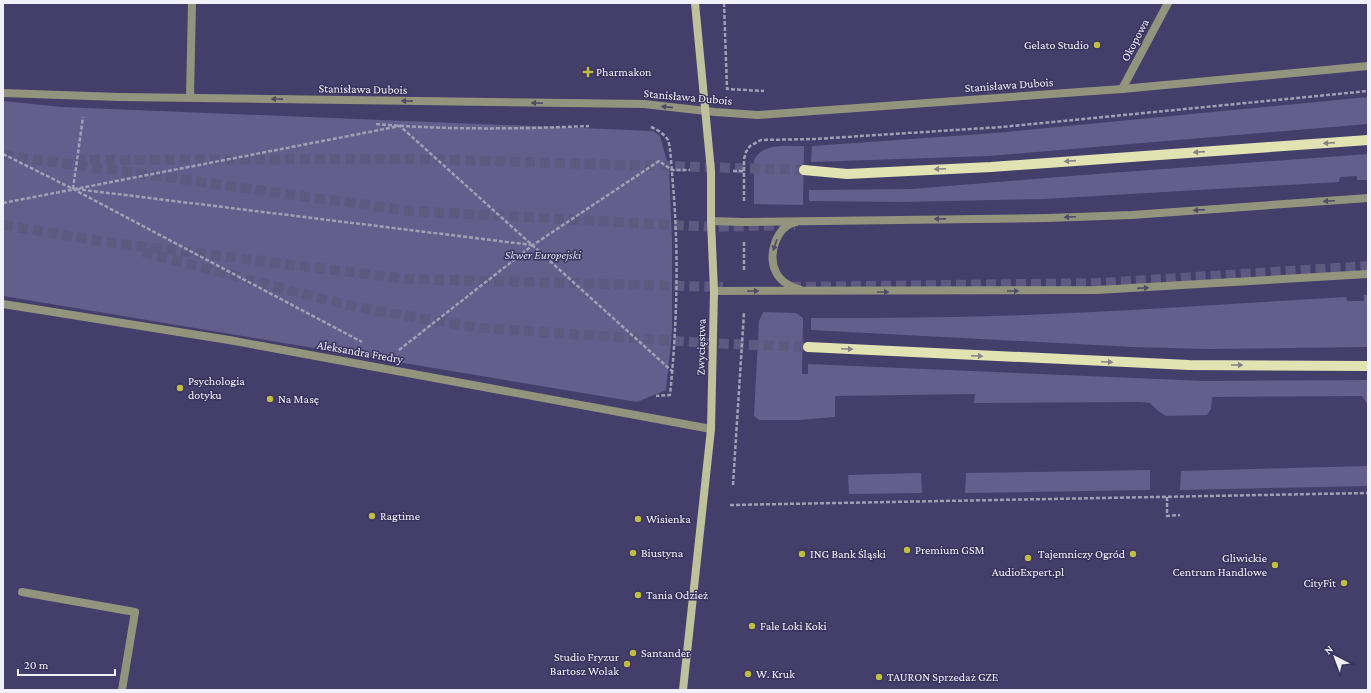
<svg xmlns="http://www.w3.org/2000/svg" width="1371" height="693" font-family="'Crimson Pro',serif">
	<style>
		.green { fill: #645e8d }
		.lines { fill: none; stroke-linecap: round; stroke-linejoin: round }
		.primary-tunnel { stroke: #5e5980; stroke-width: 10; stroke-dasharray: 10 5; stroke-linecap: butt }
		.path { stroke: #a19eb8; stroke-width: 2.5; stroke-dasharray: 4 2; stroke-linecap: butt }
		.lane { stroke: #93947d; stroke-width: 8 }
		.street { stroke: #93947d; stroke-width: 8 }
		.secondary { stroke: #bfc19c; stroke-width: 8 }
		.primary { stroke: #e1e3b3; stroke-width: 10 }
		.oneway { fill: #504b66 }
		.oneway2 { fill: #858284 }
		.poi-dot { fill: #bebf42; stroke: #3a335e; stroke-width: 1.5 }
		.labels { text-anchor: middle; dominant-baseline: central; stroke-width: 3; stroke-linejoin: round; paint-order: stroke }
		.street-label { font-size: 12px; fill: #f1f0fb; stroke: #3a335e }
		.poi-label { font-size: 12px; fill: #f1f0fb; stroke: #3a335e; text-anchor: start }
		.park-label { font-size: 12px; font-style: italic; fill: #dfdef0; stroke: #3a335e }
	</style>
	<rect width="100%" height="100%" fill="#443e6a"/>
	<g class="green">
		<path d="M1368,97V124L989,156L811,162L812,146L996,133Z"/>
		<path d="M3,101L62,107L653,131L660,136L669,169L672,239V332L666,390L637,402L3,296Z"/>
		<path d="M804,146L803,205L754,204V160C763,142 787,147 804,146Z"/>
		<path d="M1368,154V180H1357V176L1340,177L1339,182L1044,199L902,202L809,201V190L912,189L1096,174Z"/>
		<path d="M1364,295H1368V347L1208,349L1132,347L811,330V318C883,318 954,318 1026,315C1133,311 1240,303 1346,297L1347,301H1364Z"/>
		<path d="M763,312L796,313L803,318L802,374H808V364L1205,381L1368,380V405L1362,396L1212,397L1211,409L1207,415L1166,416L1157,410L1150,403L1140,402L974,403L975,394L835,396V417L798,420H759L754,416L759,321Z"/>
		<path d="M1368,466V486L1180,490L1181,471Z"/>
		<path d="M1150,470V490L965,493L966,473Z"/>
		<path d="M921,473L922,493L849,494L848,475Z"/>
	</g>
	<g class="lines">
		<g class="primary-tunnel">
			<path d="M3,155L411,211L711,227L795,225"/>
			<path d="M75,160L415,159L804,170"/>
			<path d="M3,225L106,242L408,279L723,287"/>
			<path d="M143,252L315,297L371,310L480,328L706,343L808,347"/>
			<path d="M791,287L1101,283L1368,266"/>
		</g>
		<g class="path">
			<path d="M724,3L727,89L764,91"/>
			<path d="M376,124C447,130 518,129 589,126"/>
			<path d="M651,127C658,130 664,134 668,140C671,148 672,176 673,185C679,255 677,325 670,395L656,396"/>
			<path d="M3,154L73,189L362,342"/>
			<path d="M733,171H744"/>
			<path d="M73,189L83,117"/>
			<path d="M76,189L532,245"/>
			<path d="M744,201V159L746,152L750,146L761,140L815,139L1002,127L1368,91"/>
			<path d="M3,203L400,126L673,372"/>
			<path d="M744,242V271"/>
			<path d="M399,350L533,245L659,161L672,170H690"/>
			<path d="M733,485L744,312"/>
			<path d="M1167,497V516L1180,515"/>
			<path d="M730,505L1368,493"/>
		</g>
		<g class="lane">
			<path d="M190,97L192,3"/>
			<path d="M711,221L744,222L1047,218L1132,215L1368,198"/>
			<path d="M796,222C776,226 767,256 776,272C780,281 791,287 801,290"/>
			<path d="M714,291L1097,290L1368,274"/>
			<path d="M22,592L135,612L122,690"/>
		</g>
		<g class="street">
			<path d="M1122,89L1168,3"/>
			<path d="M3,93L119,97L644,104L715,112L758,115L1122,89L1368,66"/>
			<path d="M3,304L229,340L711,429"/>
		</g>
		<path class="secondary" d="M683,690L711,429L714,291L711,221V171L695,3"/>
		<g class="primary">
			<path d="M804,170L847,174L991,167L1368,140"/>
			<path d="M808,347L1189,365L1368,366"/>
		</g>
	</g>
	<defs><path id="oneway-solid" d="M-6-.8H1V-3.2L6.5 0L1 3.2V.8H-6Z"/></defs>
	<g class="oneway">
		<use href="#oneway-solid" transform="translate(277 99) rotate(-179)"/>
		<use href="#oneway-solid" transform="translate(407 101) rotate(-179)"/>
		<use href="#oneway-solid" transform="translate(537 103) rotate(-179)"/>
		<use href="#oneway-solid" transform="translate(667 107) rotate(-174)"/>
		<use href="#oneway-solid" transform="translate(1329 201) rotate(177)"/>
		<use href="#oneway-solid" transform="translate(1199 210) rotate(176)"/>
		<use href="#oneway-solid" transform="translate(1070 217) rotate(178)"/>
		<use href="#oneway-solid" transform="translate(940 219) rotate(179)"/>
		<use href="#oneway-solid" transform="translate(775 245) rotate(109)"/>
		<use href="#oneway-solid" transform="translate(1143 288) rotate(-3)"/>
		<use href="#oneway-solid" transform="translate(753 291)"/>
		<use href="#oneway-solid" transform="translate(1013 291)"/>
		<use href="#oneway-solid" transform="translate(883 292)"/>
	</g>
	<g class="oneway2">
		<use href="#oneway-solid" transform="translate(1329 143) rotate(176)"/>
		<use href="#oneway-solid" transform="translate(1199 152) rotate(176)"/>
		<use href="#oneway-solid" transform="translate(1070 161) rotate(176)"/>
		<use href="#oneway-solid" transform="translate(940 169) rotate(177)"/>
		<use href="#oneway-solid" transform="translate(847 349) rotate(3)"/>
		<use href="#oneway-solid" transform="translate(977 356) rotate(3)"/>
		<use href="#oneway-solid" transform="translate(1107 362) rotate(2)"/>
		<use href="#oneway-solid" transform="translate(1237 365)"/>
	</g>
	<g class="poi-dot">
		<circle cx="1097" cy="45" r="4"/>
		<path d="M586 66h4v4h4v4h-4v4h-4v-4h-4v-4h4z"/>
		<circle cx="180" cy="388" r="4"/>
		<circle cx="270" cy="399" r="4"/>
		<circle cx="372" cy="516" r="4"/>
		<circle cx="638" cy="519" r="4"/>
		<circle cx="907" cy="550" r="4"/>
		<circle cx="633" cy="553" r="4"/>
		<circle cx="802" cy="554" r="4"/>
		<circle cx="1133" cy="554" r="4"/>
		<circle cx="1028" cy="558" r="4"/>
		<circle cx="1275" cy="565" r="4"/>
		<circle cx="1344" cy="583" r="4"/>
		<circle cx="638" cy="595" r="4"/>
		<circle cx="752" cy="626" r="4"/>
		<circle cx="633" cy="653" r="4"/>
		<circle cx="627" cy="664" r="4"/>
		<circle cx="748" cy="674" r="4"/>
		<circle cx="879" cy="677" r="4"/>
	</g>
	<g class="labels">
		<g class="street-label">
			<text transform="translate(1135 40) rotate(-62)">Okopowa</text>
			<text transform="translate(1009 85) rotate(-4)">Stanisława Dubois</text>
			<text transform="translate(363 89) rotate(1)">Stanisława Dubois</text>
			<text transform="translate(688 97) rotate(5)">Stanisława Dubois</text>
			<text transform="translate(701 347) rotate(-89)">Zwycięstwa</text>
			<text transform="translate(360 352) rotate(10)">Aleksandra Fredry</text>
		</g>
		<g class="poi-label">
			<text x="1089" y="45" text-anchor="end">Gelato Studio</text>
			<text x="596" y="72">Pharmakon</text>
			<text x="188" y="381">Psychologia<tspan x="188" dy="14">dotyku</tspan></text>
			<text x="278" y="399">Na Masę</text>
			<text x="380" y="516">Ragtime</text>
			<text x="646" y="519">Wisienka</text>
			<text x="915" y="550">Premium GSM</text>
			<text x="641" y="553">Biustyna</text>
			<text x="810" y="554">ING Bank Śląski</text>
			<text x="1125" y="554" text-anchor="end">Tajemniczy Ogród</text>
			<text x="1267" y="558" text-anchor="end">Gliwickie<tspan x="1267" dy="14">Centrum Handlowe</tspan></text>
			<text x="1028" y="572" text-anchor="middle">AudioExpert.pl</text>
			<text x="1336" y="583" text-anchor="end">CityFit</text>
			<text x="646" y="595">Tania Odzież</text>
			<text x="760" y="626">Fale Loki Koki</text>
			<text x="641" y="653">Santander</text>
			<text x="619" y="657" text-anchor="end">Studio Fryzur<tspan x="619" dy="14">Bartosz Wolak</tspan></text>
			<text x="756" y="674">W. Kruk</text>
			<text x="887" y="677">TAURON Sprzedaż GZE</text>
		</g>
		<g class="park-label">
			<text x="543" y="255">Skwer Europejski</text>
		</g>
	</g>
	<rect width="1371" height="693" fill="none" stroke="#f1f0fb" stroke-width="8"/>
	<g transform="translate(1335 657) rotate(318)" stroke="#3a335e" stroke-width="3" paint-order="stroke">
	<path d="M0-3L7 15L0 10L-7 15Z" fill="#f1f0fb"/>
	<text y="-6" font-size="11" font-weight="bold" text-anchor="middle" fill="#f1f0fb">N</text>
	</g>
	<path d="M18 669v6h97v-6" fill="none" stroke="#f1f0fb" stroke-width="2"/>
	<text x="24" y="669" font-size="12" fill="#f1f0fb" stroke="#3a335e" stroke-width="3" paint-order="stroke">20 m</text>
</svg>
